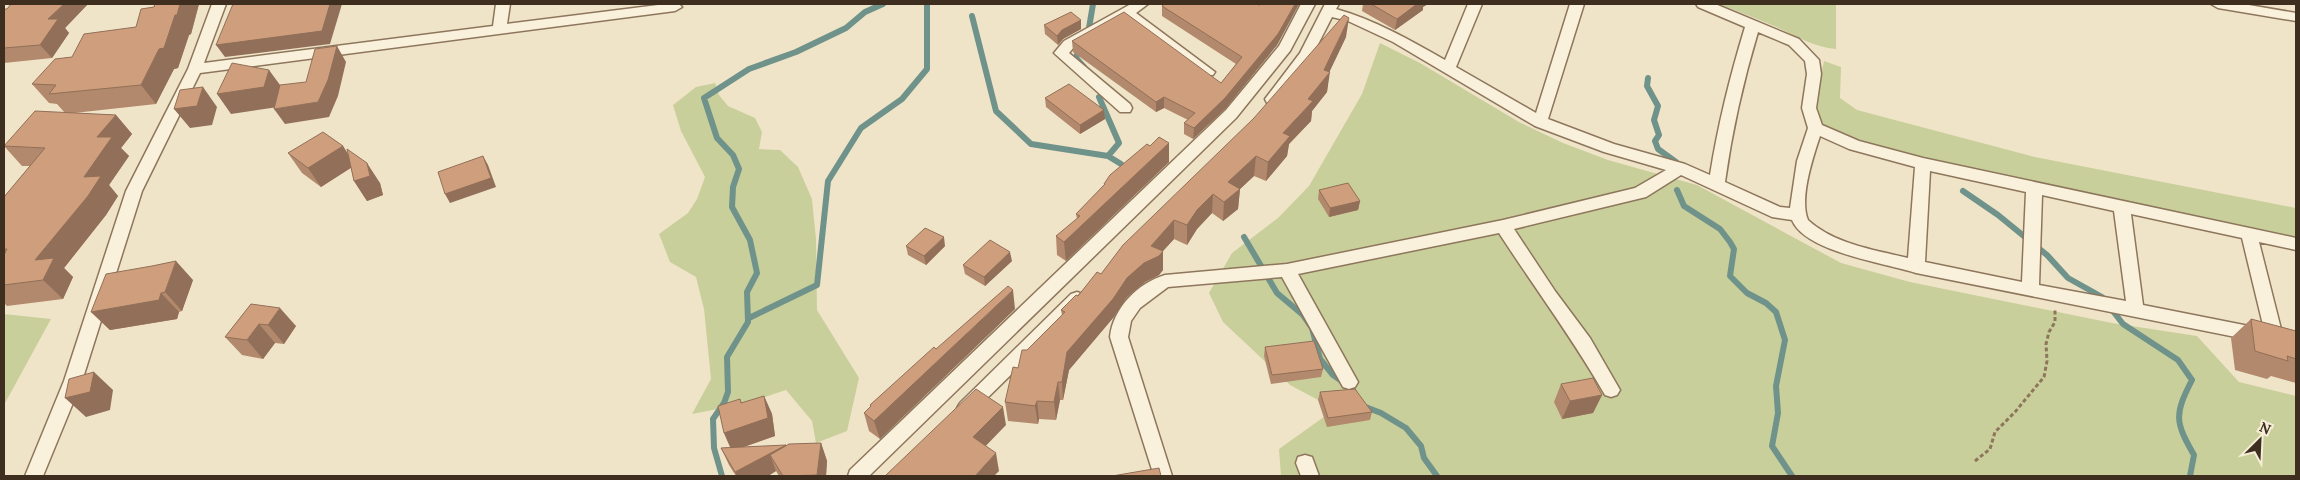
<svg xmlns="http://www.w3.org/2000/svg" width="2300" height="480" font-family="Lora,serif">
  <rect width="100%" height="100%" fill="#f0e4c8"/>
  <!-- green -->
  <path fill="#c9cf9b" d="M1719 4H1836V49C1812 47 1795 35 1774 26 1756 18 1737 11 1719 4Z
    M1380 43 1420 63 1519 122 1563 143 1608 160 1697 185 1841 263 1910 282 2112 323 2197 336 2239 382 2296 396V476H1281L1279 449 1335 409 1290 385 1223 322 1209 293 1232 253 1278 218 1309 186 1362 94Z
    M1824 61 1841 67 1840 98 1857 110 2035 157 2296 208V239C2173 214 2048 191 1927 160 1890 150 1843 144 1815 117L1814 105Z
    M715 83 719 95 728 106 755 118 762 132 759 149 780 150 798 167 812 199 816 239 817 310 859 378 847 431 816 443 812 421 786 390 744 404 692 414 711 379 704 309 696 277 670 262 659 234 688 213 697 199 705 177 681 131 673 105 696 87Z
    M4 314 51 319 4 405Z"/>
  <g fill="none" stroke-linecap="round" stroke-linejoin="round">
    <!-- stream -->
    <path stroke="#6f938a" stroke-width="6" d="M972 16 996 111 1031 144 1108 156
      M1089 28 1093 4
      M1079 48 1076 58 1084 67
      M1648 78 1647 86 1658 106 1654 120 1659 135 1655 141 1658 149 1676 162
      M1099 97 1119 143 1108 156 1121 164
      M1677 190 1684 206 1720 229 1730 242 1734 249 1730 276 1747 293 1766 303 1776 312 1785 340 1776 386 1778 413 1772 446 1792 476
      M1963 191 1998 215 2047 255 2068 278 2102 297 2123 324 2178 360 2192 380C2174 415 2175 422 2194 455L2190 476
      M1244 237 1277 293 1303 315 1312 328 1320 359 1333 375 1352 388 1356 396
      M749 318 817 285 828 181 861 128 902 99 927 69V4
      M1363 406 1381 413 1406 428 1421 446 1424 458 1437 476
      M722 476 714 448 713 419 724 403 728 392 727 357 748 322 747 292 757 273 750 240 732 207 733 187 739 169 733 155 717 138 704 98 749 69 796 52 846 28 865 12 883 4"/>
    <!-- street casing -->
    <g stroke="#8d765c" stroke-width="3">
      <path id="street" d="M212 4H226L204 63 493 26 496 4H510L507 24 666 4H679L682 7 675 11 200 73 142 191 82 381 43 476H25L64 381 126 191 188 69Z
        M1131 4H1148L1136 13 1215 72 1213 75H1203L1126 18 1074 47 1069 53 1130 104 1132 108 1130 112H1120L1054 53 1064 41Z
        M1301 4H1315L1290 51 1236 118 869 476H848L850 470 1226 110 1279 46Z
        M1325 4H1339L1336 9C1375 20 1410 40 1445 60L1468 4H1482L1456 67 1536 113 1570 4H1584L1548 119 1614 144 1685 164 1710 175C1718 125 1730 76 1745 27L1698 7 1696 4H1715L1799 39 1819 60 1821 74 1816 108 1822 125 1859 141 1923 158 2296 238V250L2259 242 2282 333 2296 335V349L1916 273C1885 263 1805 252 1792 220L1772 217 1681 175 1646 197 1514 229 1555 291 1590 338 1620 390 1617 395 1611 397 1605 395C1573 339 1534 287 1499 233L1298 274 1358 382 1355 387 1349 389 1343 387 1282 277 1168 287 1140 308 1131 321 1128 337 1172 476H1154L1110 337C1113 308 1138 283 1165 275L1287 264 1503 220 1635 188 1666 170 1604 152 1535 126 1393 42 1348 21 1332 17 1311 58 1277 103H1267L1265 99 1300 53ZM1758 32 1789 45 1805 61 1807 74 1802 108 1808 128 1797 161 1790 208 1780 207 1725 182C1732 131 1743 82 1758 32ZM1820 136 1849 149 1915 167 1908 258C1875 250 1834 244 1808 220 1799 199 1813 157 1820 136ZM1930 171 2026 192 2022 282 1925 262ZM2042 195 2114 211 2126 301 2039 285ZM2131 214 2242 238 2264 329 2143 305Z
        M2211 4H2243L2296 13V21L2218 8Z
        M1077 292 1083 294 1085 299 1083 304 972 413 966 416 960 413 957 408 960 403 1071 294Z
        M1305 455 1312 457 1319 476H1301L1296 463 1298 457Z"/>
    </g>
    <!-- path -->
    <path stroke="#8d765c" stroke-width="3" stroke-dasharray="4 2.5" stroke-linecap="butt" d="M1975 461 1990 449 1995 432 2015 412 2044 377 2047 361 2046 344 2049 332 2055 322V310"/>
    <!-- street -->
    <use href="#street" fill="#faf1dc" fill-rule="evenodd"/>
  </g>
  <!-- wall -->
  <path fill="#b2896c" d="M11 4H88L65 28 69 33 52 58 4 63V9H7Z
    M155 4H199L191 34 189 35 178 68 174 69 156 104 74 113 116 115 132 134 121 148 129 156 109 185 118 196 106 215 64 268 73 277 63 299 7 306 4 303V197L30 166H22L4 146 65 113 57 104 49 103 32 84 72 57 136 27 154 7Z
    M1259 4H1299L1277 45 1225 109 1193 139 1184 134V123L1188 120 1164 108 1156 112 1073 52 1072 41 1221 83 1236 64 1162 16V6L1259 5 1260 4Z
    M1363 4H1428L1423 7V10L1395 30 1362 11Z
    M1081 20V29L1063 39 1058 45 1045 34 1044 25Z
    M1346 37 1329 72 1327 92 1312 111 1311 121 1289 144 1287 156 1266 181 1254 176 1240 189 1238 209 1223 221 1212 213 1197 229 1187 245 1174 239 1163 251V270L1159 275 1145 282 1127 297 1113 318 1069 370 1063 400H1060L1056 420 1039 419 1038 424 1008 421 1005 402 1018 368 1027 350 1062 315 1061 310 1101 274Z
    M1045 98 1104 110 1105 119 1080 134 1046 107Z
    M1169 143V162L1066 261 1057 255 1056 236 1077 219 1076 214 1104 186V184L1150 146Z
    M343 146 348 155 380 183 383 195 367 201 354 181 351 168 321 187 302 173 288 153Z
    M1319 190 1360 201 1358 210 1329 217 1318 199Z
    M906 246H945L926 265 908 255Z
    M1012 261 985 286 965 274 963 265Z
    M193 280 182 311 179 312 177 319 110 330 91 312Z
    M251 304 296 326 284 344 275 343 263 359 242 355 225 337Z
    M1015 309 880 439 869 431 864 413 870 407V405L936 349Z
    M2251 319 2296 331V383L2271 376 2267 379 2235 370 2231 338Z
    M1265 347 1323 369 1321 377 1271 384 1264 356Z
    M1561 384 1602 395 1593 413 1562 419 1554 402Z
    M1320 392 1372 412 1370 420 1327 427 1318 400Z
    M764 396 772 414 775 436 744 447 787 446 821 443 827 461 826 476H779L776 471 768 476H736L729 465 721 448 730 447 724 433 740 399 742 403Z"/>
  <!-- shaded-wall -->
  <path fill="#916f58" d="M64 4H88L65 28 69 33 52 58 40 45 48 19Z
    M180 4H199L191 34 189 35 178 68 174 69 156 104 141 85 159 49Z
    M330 4H342L330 44 225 57 216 45Z
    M1295 4H1299L1277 45 1225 109 1193 139 1194 128Z
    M1417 4H1428L1423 7V10L1395 30 1397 19Z
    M1349 18 1346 37 1328 75 1330 72 1327 92 1312 111 1311 121 1289 144 1287 156 1266 181 1268 162 1283 133 1324 70Z
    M1081 20V29L1063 39 1058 45 1057 36 1062 30Z
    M337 46 346 62 338 96 329 117 285 124 274 109 318 102Z
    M269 70 283 89 278 107 231 114 217 94Z
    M203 87 217 107 212 125 190 128 174 109Z
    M1164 97V108L1156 112V102Z
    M1104 110 1105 119 1080 134V125Z
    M116 115 132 134 121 148 129 156 109 185 118 196 106 215 64 268 73 277 63 299 43 280 35 260 84 177 97 137Z
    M1169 143V162L1066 261 1064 242Z
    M343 146 355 165 321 187 308 168Z
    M483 156 488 165 496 187 450 203 445 194Z
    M1256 156 1254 176 1239 190 1240 189 1238 209 1223 221 1224 202 1228 182Z
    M367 163 380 183 383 195 367 201 354 181Z
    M1213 194 1212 213 1197 229 1187 245V225L1197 210Z
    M1360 201 1358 210 1329 217 1330 208Z
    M1174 220V239L1163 251V270L1159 275 1145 282 1127 297 1113 318 1069 370 1063 400 1062 382 1067 352 1127 278 1151 246Z
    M944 237 945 246 926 265 924 256Z
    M1010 252 1012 261 985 286 984 277Z
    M176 261 193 280 182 311 165 292Z
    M1013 290 1015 309 880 439 874 421Z
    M161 293 179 312 177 319 110 330 91 312Z
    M280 308 296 326 284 344 268 325Z
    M259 324 275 343 263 359 247 340Z
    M94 372 113 390 110 410 86 417 65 398Z
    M1058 382 1060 400 1056 420 1054 402Z
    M1602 395 1593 413 1562 419 1570 401Z
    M764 396 772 414 775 436 732 451 724 433Z
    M1037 401 1039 419 1038 424 1035 406Z
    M1003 407 1006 425 977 455 973 437Z
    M821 443 827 461 826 476H818L817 475Z
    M786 445 793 462 770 455 776 471 768 476H737L735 472Z
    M996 453 999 471 994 476H975Z"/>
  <!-- building -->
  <path fill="#cf9f7d" stroke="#916f58" d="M11 4H64L48 19H58L40 45 4 48V9H7Z
    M155 4H180L177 15H175L164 48 159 49 141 85 49 94 56 85 32 84 55 59 72 57 84 34 136 27 141 9 154 7Z
    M233 4H330L322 31 216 45Z
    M1165 4H1256L1259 5 1261 4H1295L1278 34 1225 98 1194 128 1184 123 1195 113 1164 97 1156 102 1072 41 1124 12 1221 83 1242 57 1162 6Z
    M1371 4H1417L1397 19Z
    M1071 12 1081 20 1062 30 1057 36 1044 25Z
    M1344 15 1349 18 1324 70 1330 72 1308 99 1313 101 1283 133 1290 136 1268 162 1256 156 1228 182 1240 189 1224 202 1213 194 1197 210 1187 225 1174 220 1151 246 1163 251 1159 256 1144 263 1127 278 1113 299 1067 352 1062 382H1058L1054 402 1037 401 1035 406 1005 402 1013 367 1018 368 1022 350H1027L1065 312 1061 310 1076 295 1078 296 1097 272 1101 274 1123 245 1254 118Z
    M337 46 328 80 318 102 274 109 280 85 306 82 315 49Z
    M232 63 269 70 264 87 217 94Z
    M1069 84 1104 110 1080 125 1045 98Z
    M203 87 197 106 174 109 180 90Z
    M35 111 116 115 97 137H112L84 177 101 176 88 196 35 260 54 258 43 280 4 285V255L7 249H4V197L45 148 4 146Z
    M323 132 343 146 308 168 288 153Z
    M1159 137 1169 143 1064 242 1056 236 1080 216 1076 214 1105 184H1104L1110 175 1147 144 1150 146Z
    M347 149 367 163 370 176 354 181Z
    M483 156 491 178 445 194 438 172Z
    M1348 183 1360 201 1330 208 1319 190Z
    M925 228 944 237 924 256 906 246Z
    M990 240 1010 252 984 277 963 265Z
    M176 261 165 292 161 293 159 300 91 312 106 274 152 266Z
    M1008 286 1013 290 874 421 864 413 871 406 870 405 934 347 936 349Z
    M251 304 280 308 268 325 259 324 247 340 225 337Z
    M2251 319 2296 331V359L2287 356 2288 361 2255 351Z
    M1314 341 1323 369 1272 375 1265 347Z
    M94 372 90 392 65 398 69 379Z
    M1593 378 1602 395 1570 401 1561 384Z
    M976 389 1003 407 973 437 996 453 975 476H885Z
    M1355 389 1372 412 1328 418 1320 392Z
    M764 396 768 418 724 433 718 406 740 399 741 403Z
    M821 443 817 475 783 476 770 455 789 444Z
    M786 445 735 472 721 448Z
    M1159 468 1161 476H1112Z"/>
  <!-- border -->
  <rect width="2300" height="480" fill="none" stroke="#3d2e20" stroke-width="10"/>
  <!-- north arrow -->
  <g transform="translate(2260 440) rotate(24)" stroke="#f7eed8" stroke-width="4" paint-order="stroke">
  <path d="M0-4L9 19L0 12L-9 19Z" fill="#3d2e20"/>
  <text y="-8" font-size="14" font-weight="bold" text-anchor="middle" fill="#3d2e20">N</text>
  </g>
</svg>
